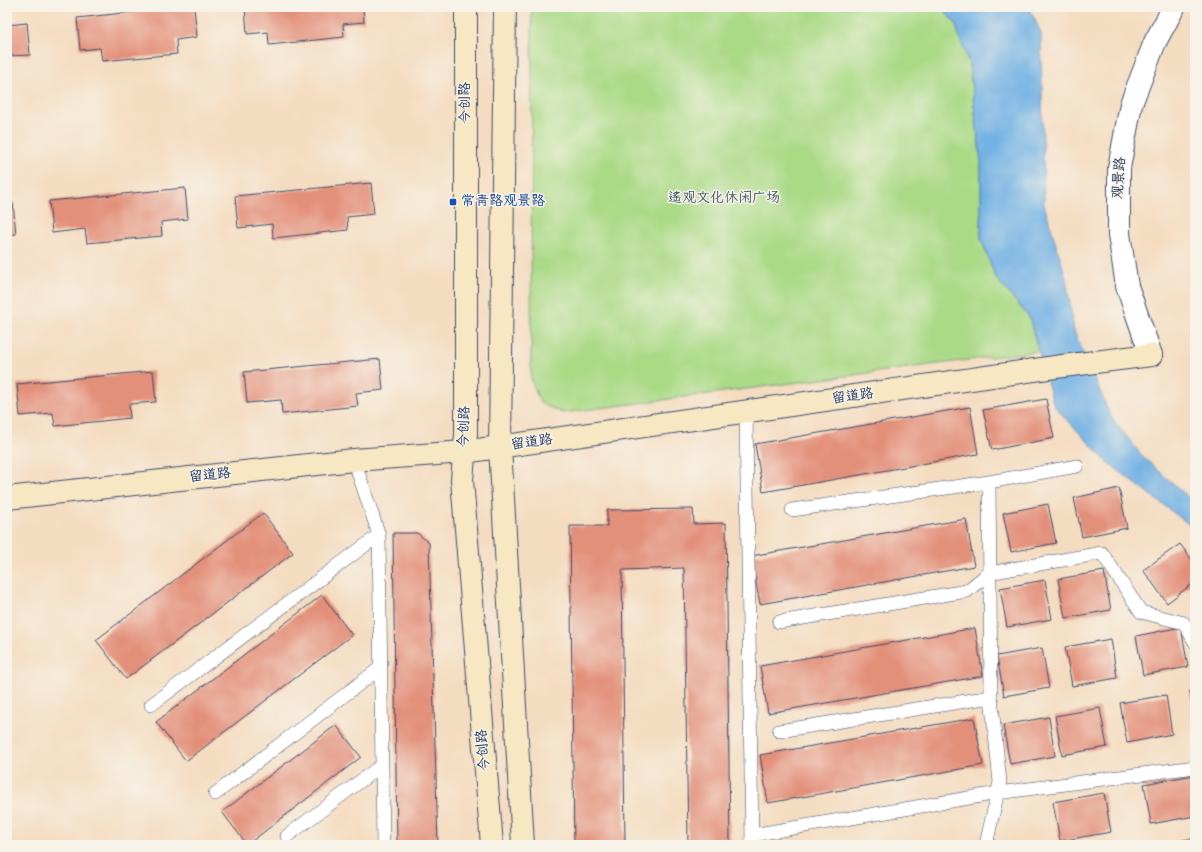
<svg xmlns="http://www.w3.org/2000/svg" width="1202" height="852" font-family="Dekko,'LXGW WenKai TC',sans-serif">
  <rect width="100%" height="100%" fill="#f7f3e8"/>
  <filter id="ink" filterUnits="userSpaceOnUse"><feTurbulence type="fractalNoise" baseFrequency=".025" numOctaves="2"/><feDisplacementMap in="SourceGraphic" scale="8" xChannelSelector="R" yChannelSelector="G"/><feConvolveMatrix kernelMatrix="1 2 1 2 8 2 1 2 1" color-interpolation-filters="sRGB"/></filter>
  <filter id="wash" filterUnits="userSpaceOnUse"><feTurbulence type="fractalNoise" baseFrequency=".012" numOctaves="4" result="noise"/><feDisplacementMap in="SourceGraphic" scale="16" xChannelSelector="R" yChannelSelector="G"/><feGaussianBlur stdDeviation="0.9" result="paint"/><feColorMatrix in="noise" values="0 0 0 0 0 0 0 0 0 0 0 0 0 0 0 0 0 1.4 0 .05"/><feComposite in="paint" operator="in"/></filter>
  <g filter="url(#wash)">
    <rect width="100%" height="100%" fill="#f4dcc0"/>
    <!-- green -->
    <path fill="#abda87" stroke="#638472" d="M532 7H941L955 23 969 64 981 162V239L996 278 1029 317 1038 351 562 413 540 403 531 379Z"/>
    <!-- water -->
    <path fill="#71b1e4" stroke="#4670a1" d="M941 7H1029L1041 33 1044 204 1066 278 1074 331 1111 417 1143 457 1195 503V529L1107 462 1054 406 1029 317 996 278 981 239V162L969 64 955 23Z"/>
    <g id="blocks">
      <!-- building -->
      <path fill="#e3907a" d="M180 7H194L197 37 176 40 177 54 102 61 100 48 80 50 77 18Z
        M245 7H363L364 22 343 24 344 37 269 45 268 32 247 34Z
        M27 23 30 55 9 56 10 71H7V25Z
        M371 183 374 214 347 217 348 230 273 238 272 224 238 228 235 196Z
        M185 188 188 219 161 222 162 236 87 243 85 229 52 233 49 201Z
        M7 203H13L16 234 7 235Z
        M380 359 383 390 356 393 358 406 282 414 281 400 247 403 244 372Z
        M153 371 156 402 129 404 130 418 55 426 53 413 20 416 17 384Z
        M1046 399 1054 438 992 450 983 410Z
        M970 407 978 454 763 492 755 444Z
        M1119 488 1127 528 1082 537 1074 498Z
        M1048 504 1056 543 1011 552 1003 513Z
        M693 509 694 524 726 523 730 845H688L684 568 622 570 625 845H574L570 526H607V510Z
        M263 513 293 553 126 679 96 640Z
        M966 519 974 566 760 604 751 556Z
        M393 533H417L429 543 438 845H397Z
        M1180 544 1195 564V582L1167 603 1143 570Z
        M1104 571 1111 610 1065 618 1058 579Z
        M1045 580 1052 619 1007 627 1000 588Z
        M322 595 352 635 186 761 156 722Z
        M1181 627 1188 667 1143 675 1136 636Z
        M975 628 983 676 768 713 760 666Z
        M1111 639 1117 678 1072 686 1065 647Z
        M1042 648 1049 688 1004 696 997 656Z
        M1195 690V712H1194L1190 691Z
        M1166 695 1172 734 1127 743 1120 703Z
        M1100 708 1107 747 1062 755 1055 716Z
        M1049 717 1055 756 1010 764 1003 725Z
        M974 718 983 765 768 803 760 755Z
        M336 725 361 757 247 845 222 812Z
        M1194 775 1195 816 1151 824 1144 784Z
        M1104 793 1111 832 1060 841 1053 802Z
        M1195 838V845H1162V844Z"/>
    </g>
  </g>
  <g filter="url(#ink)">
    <use href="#blocks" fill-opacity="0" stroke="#3c496d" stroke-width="1"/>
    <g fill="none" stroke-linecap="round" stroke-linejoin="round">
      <!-- lane casing -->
      <g stroke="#3c496d" stroke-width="14">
        <path id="lane" d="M746 413 752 845
          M354 460 379 535 383 845
          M792 510 989 482 1077 466
          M779 622 967 591 989 573 1102 553 1141 612 1184 623 1195 642
          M151 705 379 535
          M779 731 991 697
          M215 794 380 668
          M752 835 998 793 1195 767
          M287 836 382 765
          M986 845 1000 782 991 697 989 482"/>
      </g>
      <!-- street casing -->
      <g stroke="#3c496d" stroke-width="24">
        <path id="street" d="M1151 355 1127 286 1119 234V168L1131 104 1155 42 1174 7"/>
      </g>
      <!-- secondary casing -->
      <g stroke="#3c496d" stroke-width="24">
        <path id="secondary" d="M466 7V434L462 480 492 845
          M505 7 500 447 523 845
          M7 498 354 460 464 452 1055 367 1151 355"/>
      </g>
      <!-- lane -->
      <use href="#lane" stroke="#fff" stroke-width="13"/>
      <!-- street -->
      <use href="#street" stroke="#fff" stroke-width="22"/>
      <!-- secondary -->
      <use href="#secondary" stroke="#f7e8c3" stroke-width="22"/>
    </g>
  </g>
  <!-- markers -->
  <rect fill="#1a4fb4" stroke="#f7f3e8" stroke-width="1.5" x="449" y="198" width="8" height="8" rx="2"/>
  <g text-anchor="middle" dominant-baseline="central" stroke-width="3" stroke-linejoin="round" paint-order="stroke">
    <!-- street labels -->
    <g font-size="14" fill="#1b2f5e" stroke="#f7f3e8">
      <text transform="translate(466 103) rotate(-90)">今创路</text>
      <text transform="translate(1120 178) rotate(-86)">观景路</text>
      <text transform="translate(853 397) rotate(-8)">留道路</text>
      <text transform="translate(465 427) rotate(-88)">今创路</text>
      <text transform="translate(532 443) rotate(-8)">留道路</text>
      <text transform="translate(210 476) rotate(-6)">留道路</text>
      <text transform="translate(484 750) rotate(-95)">今创路</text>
    </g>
    <!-- park labels -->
    <g font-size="14" fill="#3f5a68" stroke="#f7f3e8">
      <text x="724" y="199">遥观文化休闲广场</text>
    </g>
    <!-- transit labels -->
    <g font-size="14" fill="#164399" stroke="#f7f3e8" text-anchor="start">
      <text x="461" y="202">常青路观景路</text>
    </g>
  </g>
  <!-- margin -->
  <rect width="1202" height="852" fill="none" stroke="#f7f3e8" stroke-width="24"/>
</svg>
